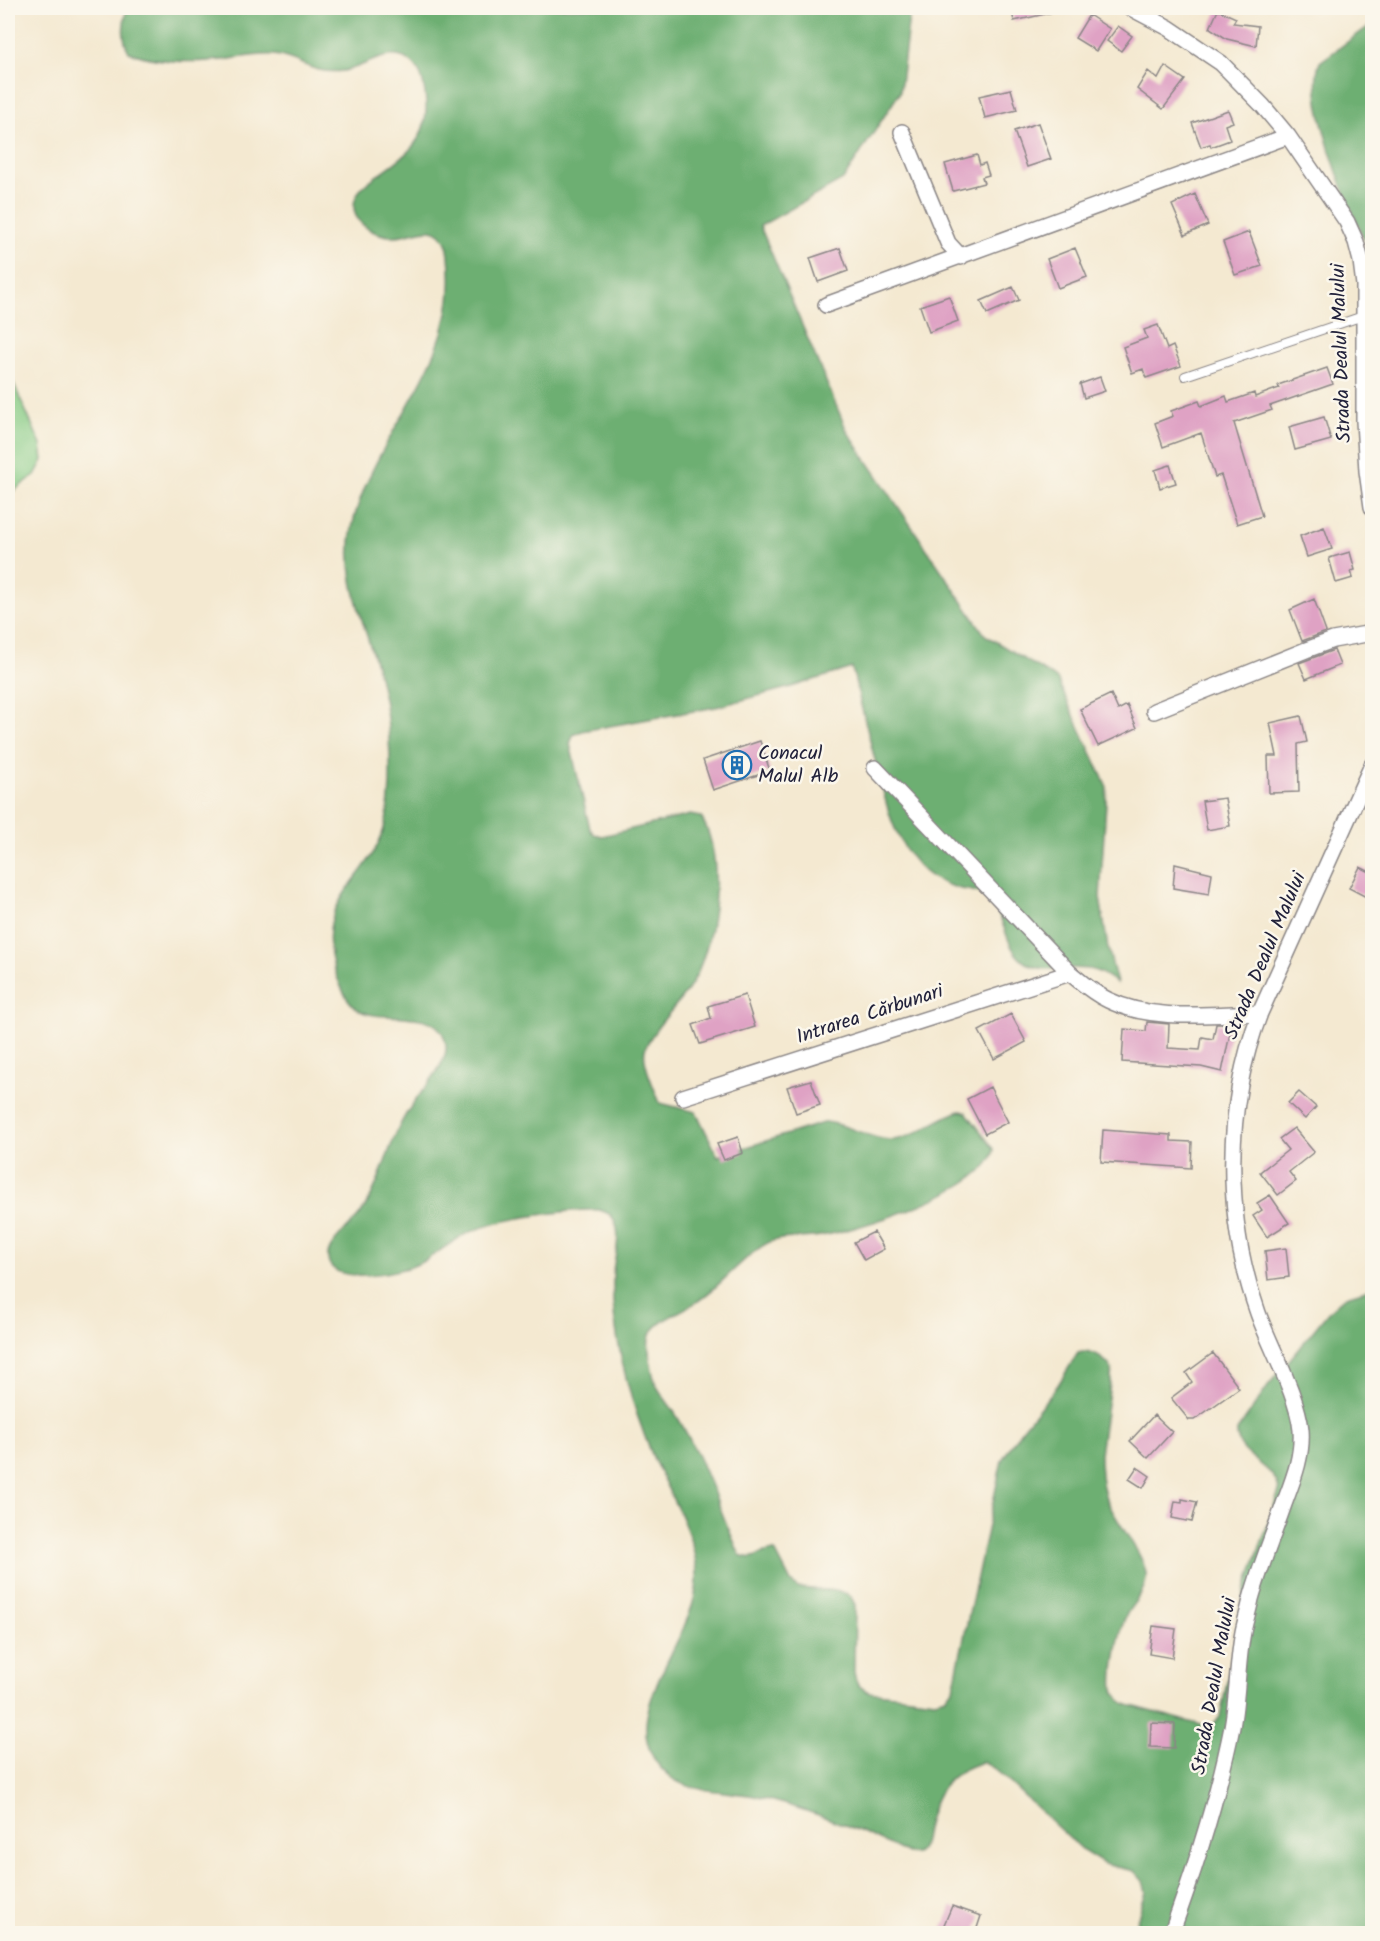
<svg xmlns="http://www.w3.org/2000/svg" width="1380" height="1941" font-family="Kalam,sans-serif">
  <rect width="100%" height="100%" fill="#fbf7ec"/>
  <filter id="ink" filterUnits="userSpaceOnUse"><feTurbulence type="fractalNoise" baseFrequency=".0167" numOctaves="2"/><feDisplacementMap in="SourceGraphic" scale="12" xChannelSelector="R" yChannelSelector="G"/><feConvolveMatrix kernelMatrix="1 2 1 2 8 2 1 2 1" color-interpolation-filters="sRGB"/></filter>
  <filter id="wash" filterUnits="userSpaceOnUse"><feTurbulence type="fractalNoise" baseFrequency=".008" numOctaves="4" result="noise"/><feDisplacementMap in="SourceGraphic" scale="24" xChannelSelector="R" yChannelSelector="G"/><feGaussianBlur stdDeviation="1.35" result="paint"/><feColorMatrix in="noise" values="0 0 0 0 0 0 0 0 0 0 0 0 0 0 0 0 0 1.4 0 .05"/><feComposite in="paint" operator="in"/></filter>
  <g filter="url(#wash)">
    <rect width="100%" height="100%" fill="#f4e9d1"/>
    <!-- green -->
    <path fill="#87cb85" stroke="#547660" stroke-width="1.5" d="M8 371 41 445 43 460 35 475 8 495Z"/>
    <!-- forest -->
    <path fill="#6daf72" stroke="#486856" stroke-width="1.5" d="M127 8H910L900 92 843 180 760 226 847 431 985 635 1057 679 1107 787 1100 897 1108 948 1117 983C1109 978 1102 972 1093 970 1071 964 1047 975 1026 963 1003 949 1007 915 987 898 979 890 968 891 957 888 947 885 933 879 925 872 915 863 906 851 900 839 890 821 885 799 880 779 870 742 861 705 852 668L791 687 716 707 582 731 573 735 570 744 590 829 594 834 602 836 690 815 701 817C727 859 715 950 688 990 677 1005 649 1034 645 1050 642 1063 655 1090 660 1103L696 1112 718 1156 826 1122C848 1124 869 1139 890 1140 912 1140 938 1118 960 1111L966 1112 994 1149C991 1189 856 1230 821 1236 805 1239 787 1236 772 1241 749 1250 721 1286 698 1301 686 1310 651 1322 649 1339 647 1347 652 1371 654 1379 657 1390 667 1401 673 1410 681 1422 687 1434 693 1446 711 1481 723 1519 740 1555 757 1563 760 1549 775 1551L791 1582 798 1588 839 1591 850 1595 855 1605 854 1672C856 1683 858 1687 869 1692L935 1700 945 1697 953 1689 1002 1460 1020 1432 1058 1385 1078 1353C1090 1349 1107 1359 1112 1370L1100 1454C1100 1468 1101 1482 1105 1495 1112 1519 1150 1559 1146 1580 1144 1593 1134 1602 1128 1612 1120 1625 1110 1678 1115 1693 1118 1699 1122 1702 1128 1705L1205 1726 1213 1724 1220 1717 1245 1591 1279 1491C1277 1464 1235 1458 1237 1431L1269 1385 1330 1310 1346 1296 1372 1288V1933H1133L1146 1892 1143 1881 1134 1871 1104 1864 1083 1851 995 1769 983 1762C945 1773 935 1793 926 1829 924 1839 924 1847 916 1854H908C860 1829 811 1810 758 1797 735 1791 692 1793 673 1779 601 1725 695 1644 697 1580 699 1540 668 1493 653 1457 633 1409 617 1354 613 1302 613 1297 613 1277 613 1272 614 1258 620 1243 617 1229 615 1218 611 1213 599 1210 596 1209 573 1211 570 1211 536 1215 502 1219 470 1232 452 1240 438 1254 420 1263 403 1272 332 1287 328 1259 325 1245 353 1225 361 1213 383 1181 388 1140 410 1108 420 1092 448 1064 446 1046 442 1003 383 1025 359 1010 346 1002 341 987 336 974 308 893 377 882 387 815 393 778 390 721 381 685 370 633 341 583 352 528 370 438 456 368 450 272 450 267 449 248 446 243 436 219 415 235 396 236 379 237 353 226 354 205 356 170 430 167 426 103 425 90 423 72 412 63 390 44 366 68 343 71 311 75 300 58 274 55 260 54 244 57 230 59 197 63 160 64 129 52 121 37 123 24 127 8Z
      M1372 24V255C1353 218 1303 100 1320 62Z"/>
    <g id="blocks">
      <!-- building -->
      <path fill="#dfa2c4" d="M1011 8H1050V13L1014 21Z
        M1218 10 1236 18 1233 23 1258 26 1256 46 1227 39 1210 28Z
        M1089 15 1110 29 1096 51 1075 38Z
        M1118 26 1132 36 1121 51 1107 41Z
        M1165 66 1185 80 1163 109 1137 89 1148 71 1158 79Z
        M1011 89 1017 110 985 118 979 96Z
        M1228 110 1233 122 1225 125 1230 140 1211 147 1210 144 1201 147 1192 123Z
        M1038 123 1051 159 1027 167 1014 131Z
        M977 155 980 165 985 163 989 175 982 177 984 183 953 191 945 164Z
        M1195 194 1208 225 1185 235 1172 205Z
        M1249 232 1262 266 1235 275 1223 242Z
        M840 248 848 271 818 282 810 258Z
        M1075 248 1087 277 1058 288 1047 259Z
        M1013 287 1019 300 987 314 981 301Z
        M949 296 958 321 929 332 920 306Z
        M1158 325 1167 349 1173 346 1181 366 1146 378 1143 369 1132 373 1123 347 1147 338 1144 330Z
        M1327 368 1333 384 1270 406 1272 410 1234 423 1262 516 1237 524 1221 475 1215 477 1201 433 1163 447 1155 423 1173 416 1171 411 1199 401 1201 406 1226 396 1228 402 1254 393 1255 397 1279 388 1278 385Z
        M1100 377 1105 391 1084 398 1080 384Z
        M1324 417 1331 440 1295 450 1289 427Z
        M1170 465 1176 483 1160 488 1155 470Z
        M1324 527 1332 549 1307 557 1300 536Z
        M1350 552 1355 570 1351 571 1353 578 1336 583 1329 558Z
        M1314 599 1326 632 1302 641 1290 610Z
        M1334 650 1340 665 1306 679 1299 663Z
        M1111 694 1118 710 1127 705 1137 728 1098 746 1080 709Z
        M1301 716 1307 742 1298 744 1299 792 1269 793 1268 756H1277L1270 723Z
        M760 741 770 771 713 790 703 760Z
        M1225 798 1230 826 1207 830 1202 801Z
        M1175 864 1212 873 1209 894 1173 888Z
        M1360 867 1372 873V900L1349 888Z
        M745 995 755 1027 700 1044 693 1025 711 1018 708 1006Z
        M1011 1014 1026 1042 994 1059 979 1031Z
        M1147 1022 1169 1024 1168 1048 1200 1050 1202 1037 1213 1039 1216 1024H1232L1222 1072 1201 1067 1122 1062 1124 1029 1146 1031Z
        M811 1080 820 1105 796 1113 787 1087Z
        M990 1087 1008 1122 985 1134 967 1099Z
        M1299 1092 1316 1107 1305 1119 1288 1103Z
        M1294 1128 1314 1152 1289 1172 1296 1181 1278 1195 1260 1172 1288 1150 1279 1139Z
        M1103 1130 1171 1135V1141L1192 1142 1191 1168 1101 1162Z
        M738 1137 743 1153 724 1160 717 1144Z
        M1270 1195 1289 1223 1267 1237 1253 1216 1262 1210 1257 1203Z
        M874 1232 884 1249 864 1260 854 1242Z
        M1286 1248 1289 1277 1268 1280 1265 1251Z
        M1213 1353 1239 1388 1194 1420H1189L1171 1398 1192 1382 1186 1373Z
        M1154 1415 1172 1432 1148 1458 1130 1441Z
        M1137 1467 1150 1476 1143 1488 1129 1479Z
        M1182 1499 1197 1502 1192 1522 1172 1518 1175 1501 1182 1502Z
        M1153 1626 1176 1629 1172 1658 1149 1654Z
        M1151 1723 1175 1724 1174 1748 1150 1747Z
        M952 1906 981 1916 975 1934H940Z"/>
    </g>
  </g>
  <g filter="url(#ink)">
    <use href="#blocks" fill-opacity="0" stroke="#8b8686" stroke-width="1.5"/>
    <g fill="none" stroke-linecap="round" stroke-linejoin="round">
      <!-- lane casing -->
      <g stroke="#8b8686" stroke-width="10">
        <path id="lane" d="M1185 376 1363 316"/>
      </g>
      <!-- street casing -->
      <g stroke="#8b8686" stroke-width="18">
        <path id="street" d="M1131 8 1169 28 1221 63 1263 106 1288 136 1347 222 1356 242 1361 261 1364 285V421L1367 471 1372 507
          M902 132 948 243 961 257
          M826 305 1288 136
          M1154 711 1306 650 1333 640 1372 633
          M875 768 1070 973C1082 983 1093 993 1108 1000 1153 1022 1211 1014 1260 1013
          M683 1097 1070 973
          M1171 1934C1196 1866 1218 1797 1232 1727 1238 1695 1237 1663 1243 1632 1245 1621 1249 1610 1251 1599 1260 1567 1273 1536 1284 1504 1293 1480 1303 1456 1301 1430 1298 1396 1270 1347 1258 1313 1224 1218 1224 1107 1260 1013L1372 765"/>
      </g>
      <!-- lane -->
      <use href="#lane" stroke="#fff" stroke-width="8"/>
      <!-- street -->
      <use href="#street" stroke="#fff" stroke-width="15"/>
    </g>
  </g>
  <!-- icons -->
  <defs>
    <g id="building-ring" transform="scale(1.5)"><circle r="9.5" fill="#fbf7ec" stroke="#1f6fb2" stroke-width="1.5"/><path d="M-4-6H4V6H1V3H-1V6H-4ZM-2.5-4.3h1.7v1.8h-1.7ZM.8-4.3h1.7v1.8H.8ZM-2.5-1h1.7V.8h-1.7ZM.8-1h1.7V.8H.8Z" fill="#1f6fb2"/></g>
  </defs>
  <g fill-rule="evenodd">
    <use href="#building-ring" x="737" y="765"/>
  </g>
  <g text-anchor="middle" dominant-baseline="central" stroke-width="5" stroke-linejoin="round" paint-order="stroke">
    <!-- street labels -->
    <g font-size="20" fill="#22223b" stroke="#fbf7ec">
      <text transform="translate(1342 353) rotate(-92)">Strada Dealul Malului</text>
      <text transform="translate(1266 956) rotate(-67)">Strada Dealul Malului</text>
      <text transform="translate(870 1015) rotate(-18)">Intrarea Cărbunari</text>
      <text transform="translate(1215 1686) rotate(-80)">Strada Dealul Malului</text>
    </g>
    <!-- poi labels -->
    <g font-size="20" fill="#22223b" stroke="#fbf7ec" text-anchor="start">
      <text x="758" y="754">Conacul<tspan x="758" dy="23">Malul Alb</tspan></text>
    </g>
  </g>
  <!-- margin -->
  <rect width="1380" height="1941" fill="none" stroke="#fbf7ec" stroke-width="30"/>
</svg>
